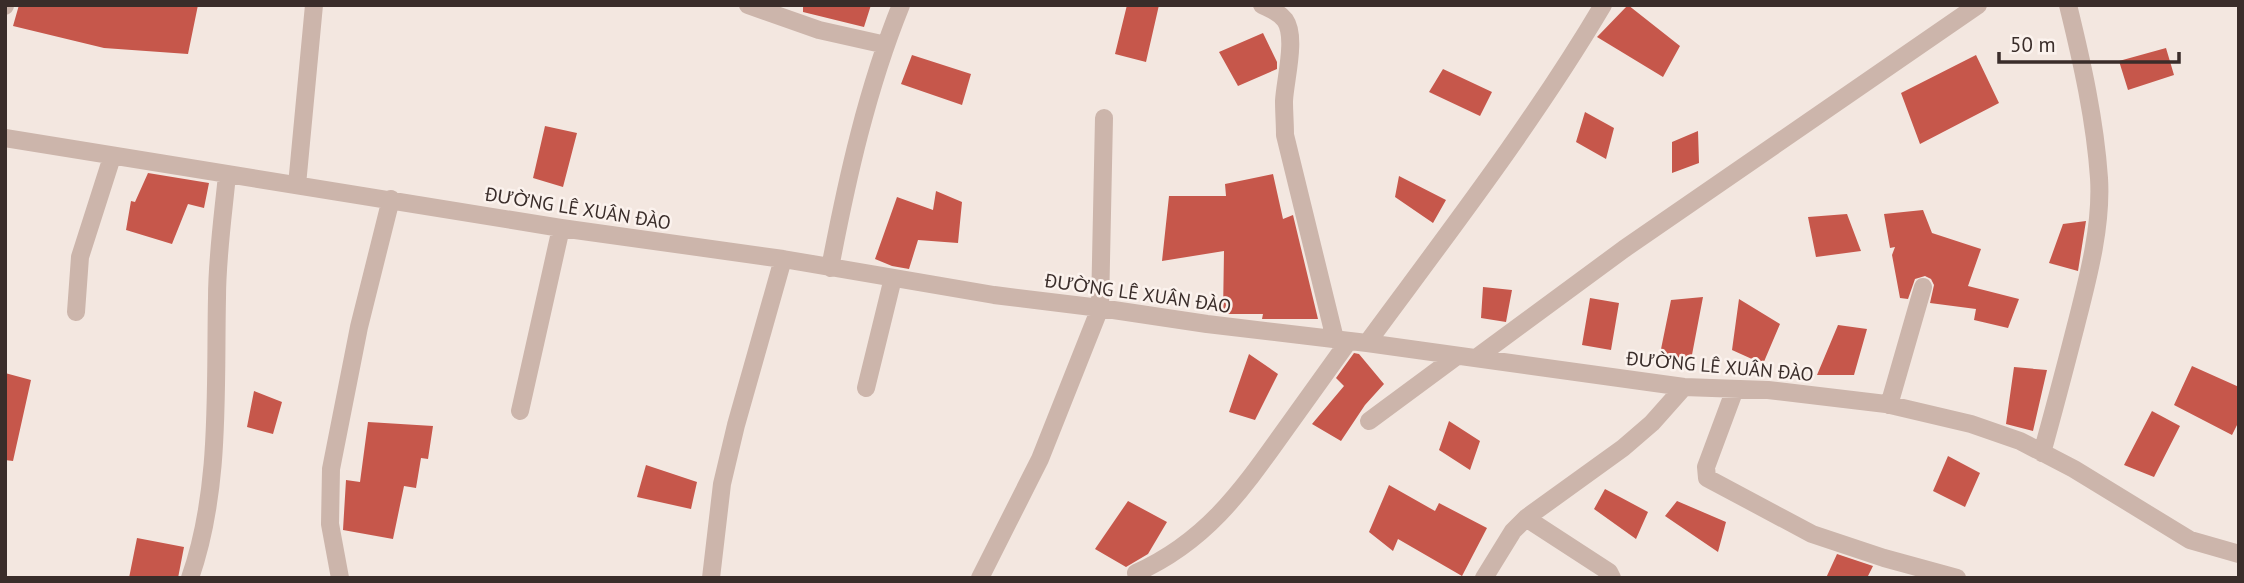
<svg xmlns="http://www.w3.org/2000/svg" width="2244" height="583" font-family="'PT Sans',sans-serif">
  <rect width="100%" height="100%" fill="#f3e7e0"/>
  <!-- building -->
  <path fill="#c6574b" d="M19 5H198L188 54 104 48 13 26Z
    M803 5H871L864 27 803 12Z
    M1127 5H1159L1146 62 1115 54Z
    M1628 5 1680 46 1663 77 1597 37Z
    M1263 33 1277 62V69L1238 86 1219 52Z
    M2166 48 2174 75 2128 90 2119 61Z
    M912 55 971 74 962 105 901 84Z
    M1976 55 1999 103 1920 144 1901 93Z
    M1443 69 1492 92 1480 116 1429 92Z
    M1585 112 1614 128 1606 159 1576 142Z
    M545 126 577 133 563 187 533 178Z
    M1698 131 1699 163 1672 173V142Z
    M148 173 209 183 204 208 188 204 172 244 126 230 131 201 135 202Z
    M1273 174 1283 219 1293 215 1318 319H1262L1263 314H1223L1224 251 1162 261 1169 196H1226L1225 184Z
    M1399 176 1446 200 1433 223 1395 197Z
    M936 191 962 202 958 243 918 240 909 269 892 266 875 259 897 197 933 210Z
    M1923 210 1932 233 1981 249 1968 286 2019 299 2008 328 1974 320 1976 309 1930 303 1934 285 1931 279 1925 276 1915 279 1908 299 1900 298 1892 255 1895 247 1890 248 1884 214Z
    M1847 214 1861 251 1816 257 1808 217Z
    M2086 221 2078 271 2049 263 2063 224Z
    M1483 287 1512 290 1506 322 1481 318Z
    M1703 297 1691 360 1660 354 1671 300Z
    M1590 298 1619 303 1611 350 1582 345Z
    M1739 299 1780 324 1763 364 1732 350Z
    M1838 325 1867 329 1854 375H1817Z
    M1354 353 1359 354 1384 384 1365 405 1341 441 1312 424 1344 386 1336 378Z
    M1249 354 1278 374 1255 420 1229 412Z
    M2192 366 2239 387V421L2232 435 2174 405Z
    M2014 367 2047 370 2033 431 2006 424Z
    M5 373 31 380 13 461 5 460Z
    M254 391 282 402 273 434 247 427Z
    M2152 411 2180 426 2154 477 2124 465Z
    M1449 421 1480 441 1470 470 1439 450Z
    M368 422 433 426 428 459 421 458 416 488 404 486 393 539 343 530 346 480 360 482Z
    M1948 456 1980 473 1965 507 1933 491Z
    M646 465 697 482 691 509 637 497Z
    M1389 485 1435 511 1439 503 1487 528 1462 576 1398 539 1393 551 1369 532Z
    M1605 489 1648 512 1636 539 1594 509Z
    M1128 501 1167 522 1148 554 1126 567 1095 549Z
    M1677 501 1726 522 1718 552 1665 516Z
    M137 538 184 547 178 578H129Z
    M1837 554 1873 566 1867 578H1826Z"/>
  <g fill="none" stroke-linecap="round" stroke-linejoin="round">
    <!-- street -->
    <path stroke="#ccb5ab" stroke-width="18" d="M748 5 819 30 886 45
      M1262 5C1270 9 1279 12 1285 20 1297 37 1285 80 1284 101 1284 112 1285 124 1285 135L1335 339
      M5 6V5
      M5 138 561 228 783 259 994 295 1100 308 1207 324 1367 343 1684 387 1768 390 1886 404 1971 424 2020 441 2074 469 2190 540 2239 554
      M297 185 314 5
      M830 268C847 179 867 89 901 5
      M76 312 80 257 112 157
      M1367 343C1448 233 1533 123 1603 5
      M1476 358 1624 249 1978 5
      M866 388 893 278
      M1735 389 1706 467 1707 478 1812 534 1884 558 1957 578
      M1889 405 1923 287
      M520 411 561 228
      M1369 421 1457 356
      M2042 453C2054 410 2065 368 2076 325 2088 278 2102 226 2099 178 2095 120 2082 62 2068 5
      M1526 518 1609 572 1612 578
      M1136 573C1205 542 1240 493 1282 434 1304 403 1326 373 1348 342
      M190 578C221 490 215 390 217 298 217 257 223 216 227 175
      M340 578 330 524 331 469 359 327 391 199
      M711 578 722 484 736 425 783 259
      M980 578 1040 459 1100 308 1104 118
      M1484 578 1513 531 1526 518 1623 448 1652 423 1684 387"/>
  </g>
  <g text-anchor="middle" dominant-baseline="central" stroke-width="5" stroke-linejoin="round" paint-order="stroke">
    <!-- street labels -->
    <g font-size="19" fill="#3a2d2a" stroke="#fbf2ed">
      <text transform="translate(578 208) rotate(9)">ĐƯỜNG LÊ XUÂN ĐÀO</text>
      <text transform="translate(1138 293) rotate(8)">ĐƯỜNG LÊ XUÂN ĐÀO</text>
      <text transform="translate(1720 366) rotate(5)">ĐƯỜNG LÊ XUÂN ĐÀO</text>
    </g>
  </g>
  <!-- border -->
  <rect width="2244" height="583" fill="none" stroke="#3a2d2a" stroke-width="14"/>
  <!-- scale -->
  <path d="M1999 52v10h180v-10" fill="none" stroke="#3a2d2a" stroke-width="3.5"/>
  <text x="2010" y="52" font-size="21" fill="#3a2d2a" stroke="#fbf2ed" stroke-width="5" paint-order="stroke">50 m</text>
</svg>
